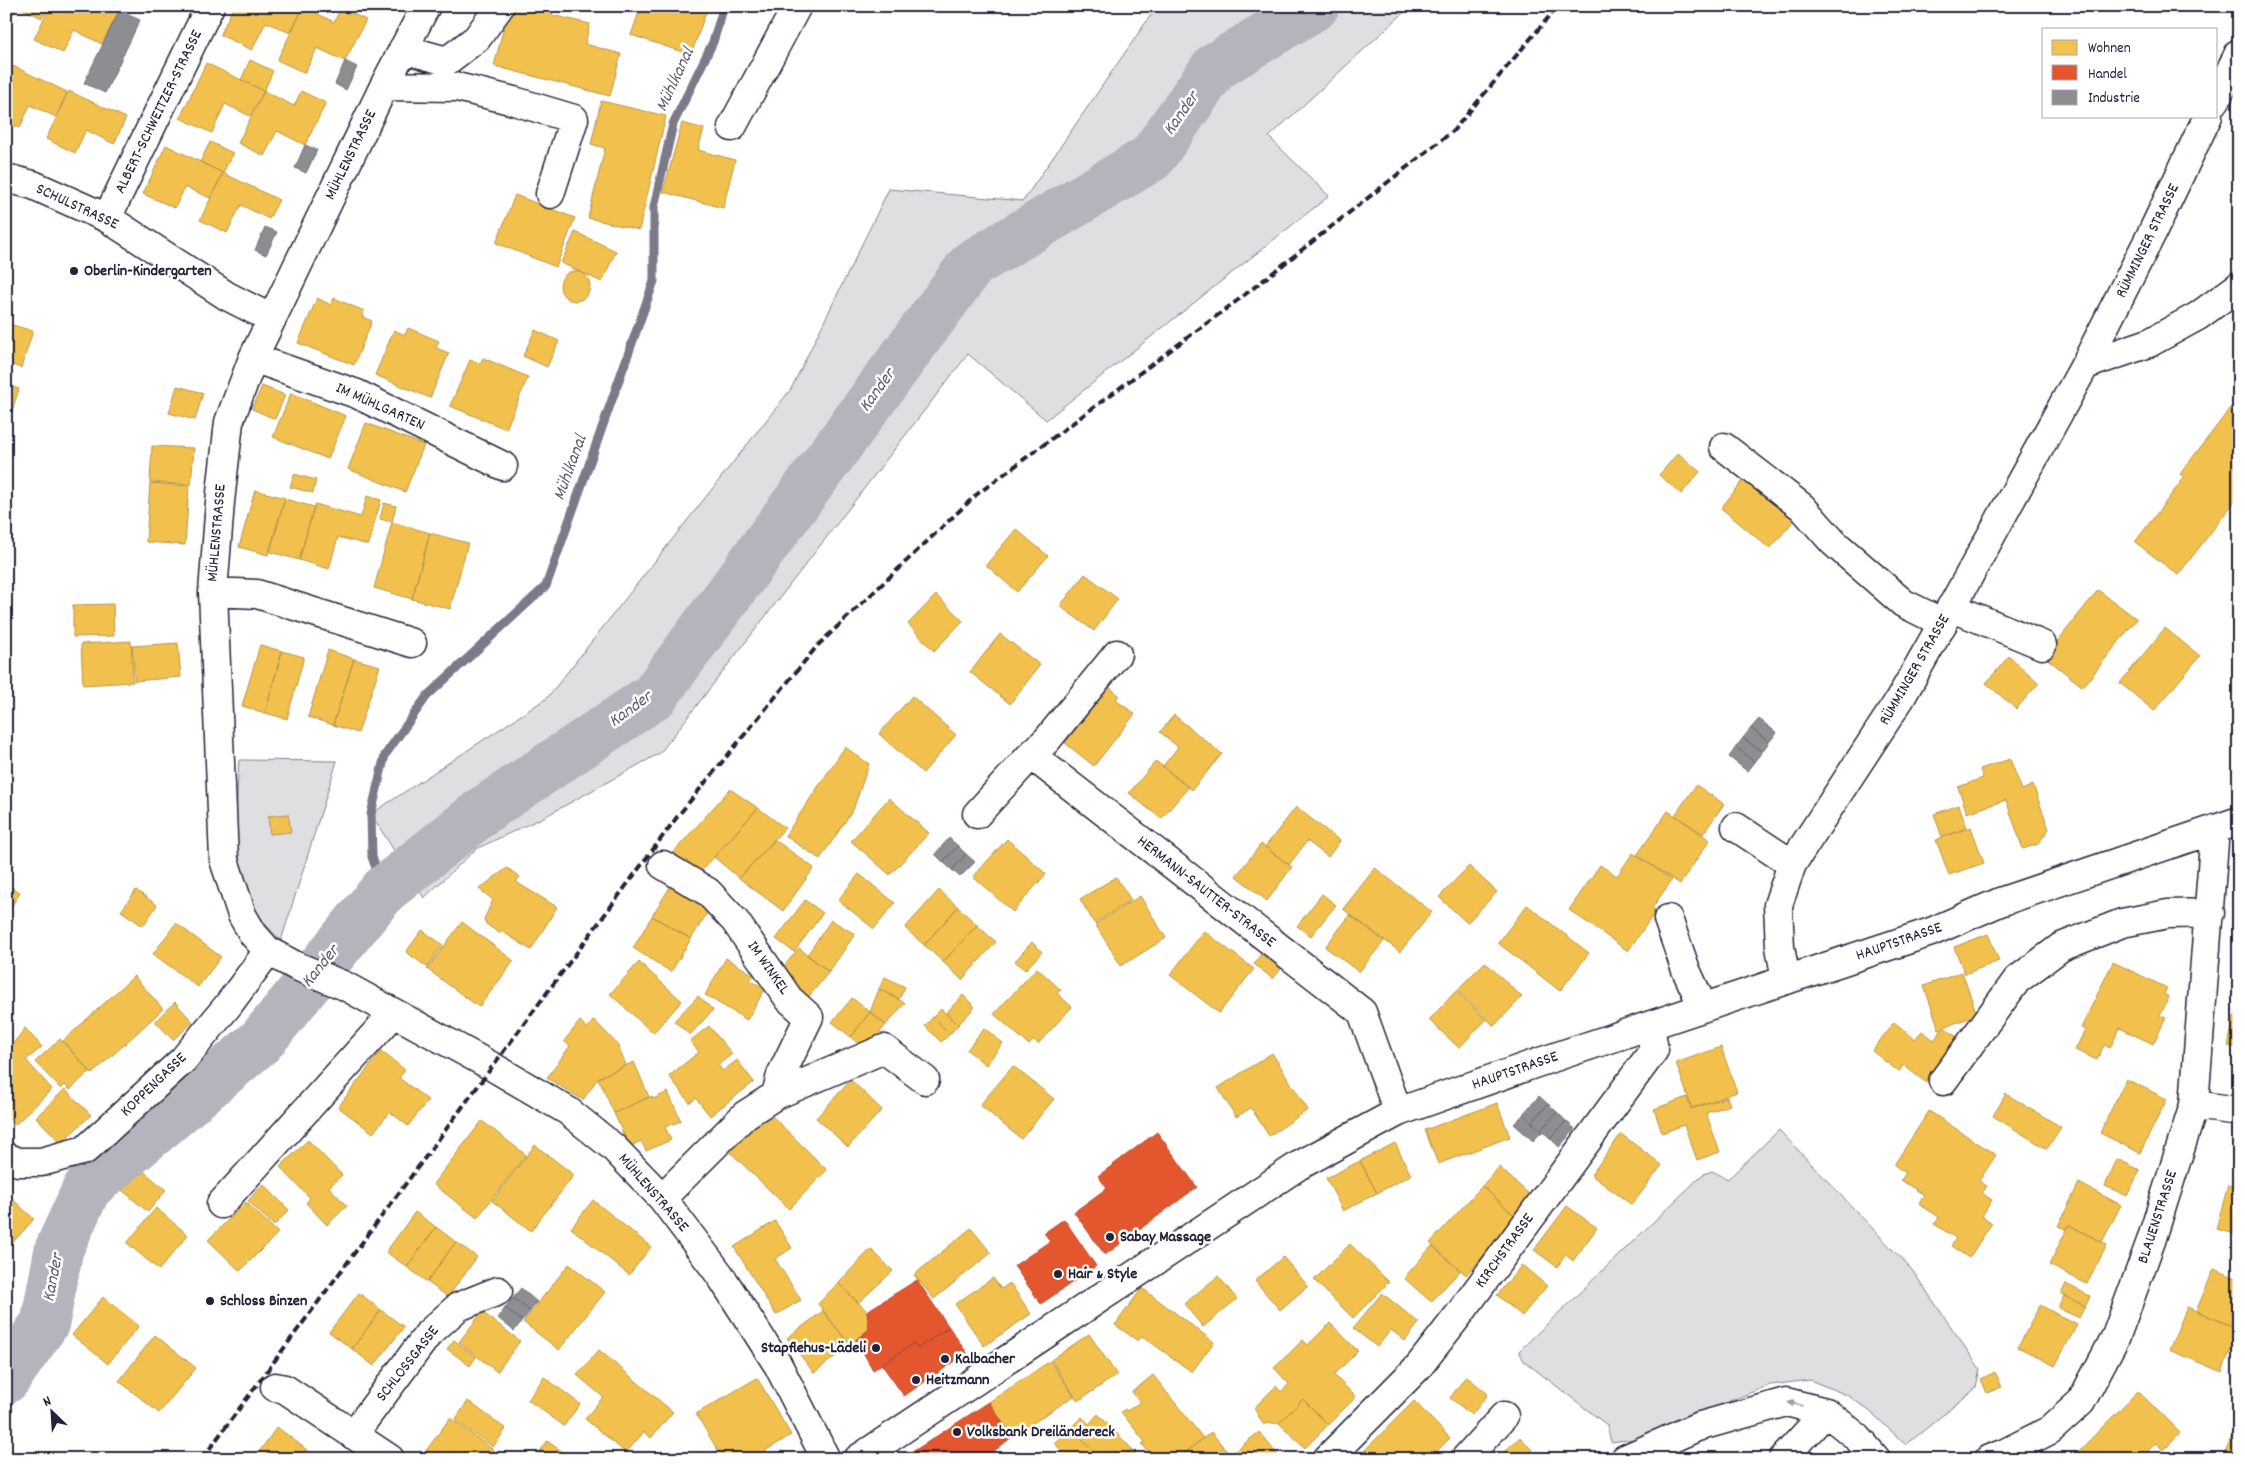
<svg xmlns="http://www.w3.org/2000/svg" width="2245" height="1465" font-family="Dekko,sans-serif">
  <rect width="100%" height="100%" fill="#fff"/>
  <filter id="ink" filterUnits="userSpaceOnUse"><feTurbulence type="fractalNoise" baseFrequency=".02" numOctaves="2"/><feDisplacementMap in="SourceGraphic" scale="10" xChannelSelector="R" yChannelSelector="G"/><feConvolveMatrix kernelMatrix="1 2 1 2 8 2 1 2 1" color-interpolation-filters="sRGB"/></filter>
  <g filter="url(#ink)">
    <!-- green -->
    <path fill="#dfdfe2" stroke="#80808e" d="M1157 6H1411L1269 137 1329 196 1046 420 968 354 660 753 546 816 476 849 424 898 371 814 547 698 791 389 889 189 1023 201Z
      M239 760 337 761 281 941C275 934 268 928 263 921 230 875 236 813 239 760Z
      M1779 1130 1912 1270 1980 1369 1976 1388 1906 1445 1872 1413 1849 1396 1810 1380 1770 1385 1635 1439 1611 1442 1607 1425 1524 1361 1519 1351 1702 1175 1712 1171 1728 1179Z"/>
    <!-- homes -->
    <path fill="#f2c14e" stroke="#b49148" d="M6 6H17L7 27 6 26Z
      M17 6H48L42 18Z
      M50 6H88L91 8 92 6H110L119 11 102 44 74 30 63 53 34 39Z
      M234 6H301L304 7 290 33 266 22 252 50 220 35Z
      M509 6H554L552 15 590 24 585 44 621 54 610 96 494 66Z
      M641 6H699L707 9 691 55 631 35Z
      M304 7 334 22 341 8 366 20 345 61 317 48 305 73 277 60Z
      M250 60 273 71 264 91 241 80Z
      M206 63 264 91 250 116 225 104 212 133 180 118Z
      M13 66 67 92 56 117 30 105 20 128 6 122V80Z
      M69 91 126 118 114 144 86 130 75 153 46 139Z
      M264 91 294 106 301 91 326 103 305 145 277 131 264 156 238 143Z
      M601 101 666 116 639 230 588 218 605 148 591 144Z
      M682 123 704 129 698 150 735 160 723 208 663 192Z
      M210 142 233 153 223 173 200 162Z
      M166 145 223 173 210 198 185 187 175 208 143 194Z
      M223 173 279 200 269 219 241 205 227 233 200 220Z
      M515 195 575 218 556 267 496 243Z
      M575 232 616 251 602 282 561 263Z
      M560 286a15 15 0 1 1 30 0a15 15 0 1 1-30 0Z
      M317 298 331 305 334 298 364 311 362 317 372 321 354 365 298 343Z
      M6 323 33 331 21 368 6 363Z
      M408 328 439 341 436 348 449 353 430 398 375 375 394 330 405 335Z
      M535 330 559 341 547 367 523 356Z
      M483 358 528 377 506 429 450 406 470 360 480 364Z
      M6 385 19 389 6 429Z
      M177 386 203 393 195 420 169 413Z
      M262 386 285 395 275 419 252 409Z
      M291 393 346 416 328 459 273 437Z
      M2232 406 2239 412V496L2178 575 2135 542 2184 478 2180 474Z
      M366 423 424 445 405 492 348 469Z
      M152 446 194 448 191 485 150 482Z
      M1678 453 1700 472 1681 494 1659 475Z
      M1751 471 1801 512 1770 549 1721 508Z
      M294 474 316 480 313 493 290 487Z
      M150 483 189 486 185 545 146 542Z
      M255 490 285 498 268 555 239 547Z
      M367 496 381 500 368 545 338 537 329 569 299 560 315 504 361 517Z
      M285 499 314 507 299 560 270 552Z
      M384 503 396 506 392 522 380 519Z
      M392 522 430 533 412 599 374 588Z
      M1016 529 1048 556 1017 592 986 565Z
      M430 533 468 543 450 609 412 599Z
      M1085 574 1118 599 1094 631 1060 606Z
      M2098 590 2137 619 2083 687 2045 657Z
      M936 595 963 621 934 651 908 624Z
      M113 604 114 636 73 637V605Z
      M2165 628 2200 656 2154 711 2120 683Z
      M1000 634 1040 665 1010 704 970 672Z
      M131 641 133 682 83 685 81 644Z
      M178 643 181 677 135 681 132 646Z
      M260 645 282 651 265 713 242 706Z
      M328 650 354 659 333 725 308 717Z
      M282 651 304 657 287 719 265 713Z
      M2009 656 2039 683 2016 709 1986 683Z
      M354 659 380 666 358 733 333 725Z
      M1109 687 1119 695 1116 700 1135 714 1094 766 1065 743Z
      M912 696 956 735 923 773 879 734Z
      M1174 715 1222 754 1192 790 1163 766 1178 747 1160 732Z
      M845 747 869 764 853 810 820 859 785 836Z
      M2010 759 2022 790 2033 785 2049 829 2038 844 2023 849 2006 800 1967 813 1958 787 1983 778 1980 769Z
      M1156 761 1188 788 1161 819 1129 793Z
      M1696 785 1724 804 1703 834 1675 815Z
      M730 789 758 808 698 875 672 854Z
      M889 798 929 833 890 875 851 841Z
      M1959 805 1967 828 1942 837 1934 814Z
      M1296 807 1340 841 1328 857 1307 841 1289 865 1265 847Z
      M758 808 785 828 739 878 714 857Z
      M1668 811 1710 840 1680 884 1637 855Z
      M288 814 291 832 270 834 268 816Z
      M1971 827 1984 863 1949 875 1936 840Z
      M1007 839 1046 874 1013 912 973 877Z
      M775 840 814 868 783 911 739 878Z
      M1261 844 1292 867 1267 901 1236 876Z
      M1633 853 1672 880 1652 908 1656 911 1628 951 1569 910 1600 865 1617 876Z
      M1469 866 1497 892 1467 923 1439 897Z
      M507 868 520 877 516 882 557 907 531 950 503 932 499 933 486 924 484 919 493 900 479 889Z
      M1375 868 1432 912 1400 952 1343 909Z
      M859 874 895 903 874 929 838 900Z
      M1116 877 1131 900 1094 923 1080 899Z
      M672 884 711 907 691 939 652 916Z
      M6 885 20 892 6 916Z
      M136 890 157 905 143 926 121 911Z
      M939 890 958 907 924 945 905 928Z
      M1322 894 1336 905 1311 936 1297 926Z
      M1140 896 1166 938 1121 966 1095 924Z
      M805 900 823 913 794 952 776 939Z
      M1527 905 1589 953 1560 991 1498 943Z
      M958 907 977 925 943 962 924 945Z
      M1350 915 1384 941 1359 972 1325 947Z
      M652 916 691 939 671 972 633 948Z
      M831 920 855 934 829 972 807 955Z
      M462 922 514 961 479 1007 427 969Z
      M176 923 221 957 198 987 153 954Z
      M977 925 996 942 962 980 943 962Z
      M422 930 443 945 427 967 406 952Z
      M1204 931 1254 969 1219 1013 1170 975Z
      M1988 934 1999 961 1965 974 1954 947Z
      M1032 942 1042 952 1025 970 1015 961Z
      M799 948 829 972 806 1000 776 976Z
      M1261 954 1281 969 1273 979 1254 964Z
      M726 958 754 975 750 980 765 989 747 1020 705 995Z
      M639 962 682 1001 653 1033 610 994Z
      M1485 962 1522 997 1494 1026 1457 990Z
      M2113 962 2167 988 2164 994 2169 997 2160 1016 2166 1018 2153 1044 2120 1028 2110 1048 2104 1045 2097 1060 2075 1050 2085 1030 2081 1028Z
      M1037 968 1061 990 1057 993 1072 1007 1038 1044 1034 1040 1029 1045 994 1014Z
      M1962 972 1977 1015 1939 1029 1924 986Z
      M134 976 163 1009 92 1074 63 1041Z
      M885 977 905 987 899 999 879 989Z
      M879 989 905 1003 886 1025 870 1012Z
      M1456 991 1486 1020 1459 1048 1429 1020Z
      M963 995 975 1007 958 1025 946 1013Z
      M698 996 713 1010 690 1035 674 1021Z
      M852 998 870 1012 851 1037 832 1022Z
      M175 1002 193 1022 173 1040 155 1021Z
      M941 1009 958 1025 950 1034 933 1017Z
      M870 1012 886 1025 866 1049 851 1037Z
      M2234 1016 2239 1017V1048L2228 1046Z
      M933 1017 950 1034 941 1042 925 1026Z
      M594 1020 617 1044 626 1065 598 1078 583 1100 547 1078 570 1046 564 1041 580 1021 587 1028Z
      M1894 1022 1915 1039 1922 1031 1934 1040 1944 1027 1962 1041 1928 1084 1903 1065 1899 1072 1872 1051Z
      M709 1026 732 1054 718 1065 723 1071 737 1060 754 1082 710 1116 696 1098 690 1103 669 1076 699 1052 690 1041Z
      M25 1028 42 1047 26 1060 52 1089 15 1125 6 1116V1053Z
      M984 1028 1003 1043 986 1065 967 1050Z
      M60 1039 90 1071 70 1090 65 1085 61 1089 35 1062Z
      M1721 1047 1737 1092 1692 1108 1676 1063Z
      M381 1051 405 1070 399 1078 428 1100 408 1126 390 1112 373 1133 338 1107Z
      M1272 1053 1308 1110 1269 1136 1251 1108 1236 1117 1218 1088Z
      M634 1062 649 1097 614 1113 598 1078Z
      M1013 1066 1054 1099 1021 1139 980 1105Z
      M2126 1079 2167 1099 2140 1153 2100 1133Z
      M851 1080 882 1110 848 1147 816 1118Z
      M65 1089 91 1115 61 1143 36 1117Z
      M668 1092 681 1121 665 1127 671 1140 646 1151 641 1141 629 1147 614 1113 652 1096 653 1099Z
      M2006 1094 2061 1127 2047 1149 1993 1116Z
      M1687 1097 1691 1109 1727 1097 1730 1105 1706 1113 1720 1152 1697 1160 1684 1125 1662 1133 1654 1109Z
      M1497 1103 1510 1137 1438 1164 1425 1130Z
      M766 1110 827 1170 789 1209 727 1149Z
      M1929 1111 1996 1155 1979 1181 1987 1186 1982 1193 1992 1200 1982 1216 1992 1223 1969 1258 1951 1246 1956 1238 1934 1224 1939 1217 1919 1204 1924 1195 1901 1180 1906 1173 1894 1165Z
      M482 1121 526 1155 477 1218 433 1184Z
      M1621 1134 1662 1165 1632 1205 1591 1175Z
      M308 1140 342 1175 329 1187 347 1206 327 1225 306 1203 310 1198 280 1167Z
      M1395 1143 1411 1175 1377 1193 1360 1161Z
      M535 1145 574 1175 531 1231 492 1201Z
      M2117 1159 2140 1170 2127 1196 2105 1186Z
      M1360 1161 1377 1193 1343 1211 1326 1178Z
      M1499 1167 1531 1196 1514 1215 1482 1186Z
      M143 1171 166 1190 148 1212 122 1190Z
      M2079 1183 2121 1205 2102 1242 2069 1225 2066 1229 2058 1226Z
      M263 1184 289 1210 274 1226 248 1201Z
      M2228 1185 2239 1188V1235L2216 1229Z
      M1482 1186 1514 1215 1508 1229 1466 1275 1430 1243Z
      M6 1193 34 1219 6 1250Z
      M593 1200 651 1247 629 1275 571 1228Z
      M246 1202 278 1233 240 1271 208 1240Z
      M1567 1206 1597 1228 1573 1261 1566 1255 1557 1267 1534 1250Z
      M156 1208 188 1235 159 1270 127 1243Z
      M415 1212 436 1227 407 1267 386 1252Z
      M775 1221 792 1248 775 1259 801 1300 776 1315 734 1247Z
      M2069 1225 2107 1245 2087 1284 2049 1265Z
      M436 1227 456 1242 427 1282 407 1267Z
      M971 1228 991 1253 934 1299 914 1275Z
      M456 1242 477 1257 448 1297 427 1282Z
      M1350 1244 1389 1282 1353 1318 1314 1280Z
      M1432 1246 1460 1271 1431 1302 1404 1278Z
      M871 1249 893 1271 858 1303 838 1283Z
      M1283 1257 1308 1286 1280 1310 1255 1281Z
      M569 1264 605 1292 559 1350 523 1322Z
      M1522 1265 1547 1286 1522 1316 1497 1295Z
      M2214 1269 2239 1279V1329L2196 1311Z
      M1218 1276 1237 1299 1203 1327 1184 1304Z
      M993 1278 1001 1289 1010 1283 1031 1314 984 1346 955 1304Z
      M838 1283 867 1311 869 1329 850 1345 818 1304Z
      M2066 1284 2090 1296 2085 1306 2061 1294Z
      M1142 1288 1214 1342 1192 1372 1142 1336 1138 1341 1115 1325Z
      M359 1293 381 1310 352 1349 329 1332Z
      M1382 1293 1419 1323 1405 1341 1391 1330 1377 1347 1353 1328Z
      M2064 1296 2085 1306 2079 1318 2058 1308Z
      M103 1297 139 1326 108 1364 72 1335Z
      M2040 1305 2077 1325 2055 1366 2018 1347Z
      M2187 1307 2239 1329 2222 1372 2169 1350Z
      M381 1310 404 1327 374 1366 352 1349Z
      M823 1311 850 1345 814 1373 787 1338Z
      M482 1312 520 1341 497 1372 459 1342Z
      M1330 1323 1358 1351 1334 1375 1356 1397 1328 1425 1303 1399 1279 1423 1263 1424 1254 1408 1276 1386 1281 1392 1289 1384 1274 1368 1303 1340 1308 1345Z
      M1089 1334 1117 1375 1078 1401 1051 1360Z
      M155 1335 196 1368 159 1413 119 1381Z
      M454 1340 476 1357 470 1366 447 1349Z
      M599 1350 673 1412 651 1438 644 1432 626 1453 585 1419 603 1397 577 1375Z
      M1050 1361 1074 1396 1012 1437 989 1402Z
      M1995 1372 2002 1387 1987 1393 1981 1379Z
      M1153 1375 1203 1438 1178 1459H1154L1142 1444 1145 1442 1121 1412 1125 1409 1127 1411 1140 1402 1132 1392Z
      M1466 1376 1488 1394 1472 1415 1450 1398Z
      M544 1377 580 1404 564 1426 528 1400Z
      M757 1378 791 1435 752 1459H723L696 1414Z
      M2138 1391 2180 1433 2163 1450 2156 1443 2140 1459H2071Z
      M1303 1399 1328 1425 1305 1448 1279 1423Z
      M468 1401 506 1429 493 1447 455 1420Z
      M1414 1401 1450 1438 1429 1459H1356Z
      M1098 1414 1132 1449 1122 1459H1101L1070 1428 1082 1417 1089 1424Z
      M450 1418 495 1451 489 1459H420Z
      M2239 1420V1459H2235L2224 1454Z
      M277 1427 307 1450 300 1459H254Z
      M1070 1428 1101 1459H1056L1063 1452 1054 1443Z
      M1211 1432 1230 1455 1225 1459H1178Z
      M1259 1432 1281 1459H1225L1230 1455Z
      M1520 1437 1540 1459H1497Z
      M547 1441 573 1459H535Z
      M1132 1449 1137 1456 1136 1459H1122Z"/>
    <!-- shops -->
    <path fill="#e4572e" stroke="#aa4732" d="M1157 1132 1197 1187 1105 1255 1074 1212 1107 1188 1098 1176Z
      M1064 1219 1096 1266 1041 1304 1014 1266 1050 1241 1044 1233Z
      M917 1280 949 1327 918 1348 914 1343 873 1370 856 1340 869 1329 867 1311Z
      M949 1327 967 1353 904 1396 882 1365 914 1343 918 1348Z
      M989 1402 1012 1437 984 1459H921L917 1449Z
      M917 1449 921 1459H894Z"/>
    <!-- industry -->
    <path fill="#8d8d92" stroke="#6d6d78" d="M119 11 140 20 105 93 84 83Z
      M345 61 357 67 346 90 335 84Z
      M305 145 317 150 306 173 295 168Z
      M265 227 277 232 266 255 255 250Z
      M1759 719 1777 733 1769 742 1751 728Z
      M1751 728 1769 742 1762 752 1743 738Z
      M1743 738 1762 752 1754 762 1736 747Z
      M1736 747 1754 762 1747 771 1729 757Z
      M949 838 958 846 943 862 935 854Z
      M958 846 966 854 952 870 943 862Z
      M966 854 975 862 960 877 952 870Z
      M1539 1096 1548 1104 1532 1122 1523 1114Z
      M1548 1104 1557 1112 1541 1130 1532 1122Z
      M1557 1112 1566 1121 1550 1138 1541 1130Z
      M1523 1115 1542 1132 1533 1141 1514 1124Z
      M1566 1121 1575 1129 1559 1147 1550 1138Z
      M521 1288 537 1302 530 1311 513 1298Z
      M513 1298 530 1311 522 1321 505 1308Z
      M505 1308 522 1321 514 1331 498 1318Z"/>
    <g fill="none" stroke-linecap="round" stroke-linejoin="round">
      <!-- stream -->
      <path stroke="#7a7a88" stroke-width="9" d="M384 890 372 857 371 814 385 755 427 696 546 586 654 281V207L673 124 713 42 724 6"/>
      <!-- river -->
      <path stroke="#b4b4bc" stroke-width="49" d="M6 1379 45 1323 59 1249 87 1188 261 1041 384 890 484 810 654 696 972 264 1151 158 1215 67 1315 6"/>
      <!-- minor casing -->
      <g stroke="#22223b" stroke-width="31">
        <path id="minor" d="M426 6 384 86 253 358 229 422 220 502 213 592 224 860 242 915 253 934 268 951 296 966 345 986 493 1067 568 1111 613 1147 662 1198 720 1275 778 1365 826 1459
          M403 49 447 61 477 38 500 6
          M384 86 457 87 514 101 574 119 550 194
          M732 127 797 6
          M6 178 33 185 107 218 227 296 272 319
          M107 218 210 6
          M253 358 357 394 503 466
          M2085 365 2149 343 2198 316 2239 286
          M1724 447 1802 507 1833 542 1903 603 1943 623
          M213 592 257 594 412 643
          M1951 607 2042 645
          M1031 755 1047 740 1117 654
          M977 814 1031 755 1362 1012 1398 1112
          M1736 827 1792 864
          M663 865 708 892 735 921 789 999 809 1017 781 1075 776 1095
          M1668 919 1686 970 1703 1007
          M1786 980 1931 932 2000 902 2239 821
          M1943 1081 2017 980 2061 947 2122 923 2168 914 2210 913
          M2194 1105 2239 1111
          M6 1157 18 1162H41L85 1150 183 1060 229 1004 268 951
          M662 1198 745 1115 776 1095 884 1049 925 1080
          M221 1204 394 1013
          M275 1387 285 1389 390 1459
          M353 1435 429 1333 458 1307 498 1291
          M1327 1459 1419 1366 1461 1312 1654 1050 1650 1026
          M1465 1459 1504 1416
          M1625 1459 1697 1427 1786 1402 1826 1412 1857 1437 1876 1459
          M1783 1459 1826 1412
          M1989 1459 2005 1453 2050 1430 2081 1402 2116 1336 2151 1241 2194 1105 2215 829"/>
      </g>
      <!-- major casing -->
      <g stroke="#22223b" stroke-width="31">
        <path id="major" d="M2216 100 2239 53
          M858 1459 1298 1166 1398 1112 1534 1064 1786 980 1780 947 1778 905 1792 864 1900 699 1943 623 2085 365 2152 233 2208 116"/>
      </g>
      <!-- minor -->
      <use href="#minor" stroke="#fff" stroke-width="28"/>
      <!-- major -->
      <use href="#major" stroke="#fff" stroke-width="28"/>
      <!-- rail -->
      <path stroke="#22223b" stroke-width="4" stroke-dasharray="8 4" stroke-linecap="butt" d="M202 1459 677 817 818 645 976 495 1238 300 1453 131 1558 6"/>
    </g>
    <!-- one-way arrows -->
    <defs><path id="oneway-solid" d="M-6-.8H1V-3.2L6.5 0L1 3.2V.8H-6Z" transform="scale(1.25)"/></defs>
    <use fill="#9c9ca7" href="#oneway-solid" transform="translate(1795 1404) rotate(-167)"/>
  </g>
  <!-- markers -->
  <g fill="#22223b" stroke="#fff" stroke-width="2">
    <circle cx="74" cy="271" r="5"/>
    <circle cx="1110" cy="1237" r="5"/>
    <circle cx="1058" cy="1274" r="5"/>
    <circle cx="210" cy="1301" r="5"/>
    <circle cx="876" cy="1348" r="5"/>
    <circle cx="945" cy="1359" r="5"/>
    <circle cx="916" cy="1380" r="5"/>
    <circle cx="957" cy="1432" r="5"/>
  </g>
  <g text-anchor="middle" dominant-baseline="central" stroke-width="5" stroke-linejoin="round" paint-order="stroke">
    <!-- street labels -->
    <g font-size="16" fill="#22223b" stroke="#fff">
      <text transform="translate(159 112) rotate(-64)">ALBERT-SCHWEITZER-STRASSE</text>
      <text transform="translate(351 155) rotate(-64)">MÜHLENSTRASSE</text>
      <text transform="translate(77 207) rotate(25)">SCHULSTRASSE</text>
      <text transform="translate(2148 241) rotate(-64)">RÜMMINGER STRASSE</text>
      <text transform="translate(380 407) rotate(24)">IM MÜHLGARTEN</text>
      <text transform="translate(217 533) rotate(-85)">MÜHLENSTRASSE</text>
      <text transform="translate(1915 670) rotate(-60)">RÜMMINGER STRASSE</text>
      <text transform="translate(1206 892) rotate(38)">HERMANN-SAUTTER-STRASSE</text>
      <text transform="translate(1899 942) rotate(-19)">HAUPTSTRASSE</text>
      <text transform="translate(768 968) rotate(55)">IM WINKEL</text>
      <text transform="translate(1515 1071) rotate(-19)">HAUPTSTRASSE</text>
      <text transform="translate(154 1085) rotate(-44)">KOPPENGASSE</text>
      <text transform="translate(653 1193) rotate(49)">MÜHLENSTRASSE</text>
      <text transform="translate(2158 1217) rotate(-72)">BLAUENSTRASSE</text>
      <text transform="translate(1505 1251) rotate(-54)">KIRCHSTRASSE</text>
      <text transform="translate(408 1364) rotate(-52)">SCHLOSSGASSE</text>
    </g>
    <!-- poi labels -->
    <g font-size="16" font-weight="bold" fill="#22223b" stroke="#fff" text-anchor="start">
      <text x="84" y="271">Oberlin-Kindergarten</text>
      <text x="1120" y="1237">Sabay Massage</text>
      <text x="1068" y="1274">Hair &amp; Style</text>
      <text x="220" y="1301">Schloss Binzen</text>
      <text x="866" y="1348" text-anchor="end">Stapflehus-Lädeli</text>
      <text x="955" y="1359">Kalbacher</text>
      <text x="926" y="1380">Heitzmann</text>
      <text x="967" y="1432">Volksbank Dreiländereck</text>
    </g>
    <!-- water labels -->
    <g font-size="18" font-style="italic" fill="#5c5c6f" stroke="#fff">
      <text transform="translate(676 80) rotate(-65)">Mühlkanal</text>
      <text transform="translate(1182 114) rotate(-55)">Kander</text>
      <text transform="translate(878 391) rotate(-54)">Kander</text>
      <text transform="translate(571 468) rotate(-70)">Mühlkanal</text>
      <text transform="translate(631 710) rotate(-36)">Kander</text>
      <text transform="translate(321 967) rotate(-51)">Kander</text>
      <text transform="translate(54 1278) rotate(-79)">Kander</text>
    </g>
  </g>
  <!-- margin -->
  <rect width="2245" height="1465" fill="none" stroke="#fff" stroke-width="25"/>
  <rect x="12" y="12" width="2220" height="1440" fill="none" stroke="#22223b" stroke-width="2" filter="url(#ink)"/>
  <!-- legend -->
  <rect x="2042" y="28" width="175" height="90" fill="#ffffff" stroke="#a7a7b1"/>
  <rect x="2052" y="40" width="25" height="15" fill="#f2c14e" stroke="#a7a7b1"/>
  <text x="2088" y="52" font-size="15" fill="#22223b">Wohnen</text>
  <rect x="2052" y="65" width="25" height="15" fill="#e4572e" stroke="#a7a7b1"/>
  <text x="2088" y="78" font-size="15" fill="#22223b">Handel</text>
  <rect x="2052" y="90" width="25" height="15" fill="#8d8d92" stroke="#a7a7b1"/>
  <text x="2088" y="102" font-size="15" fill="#22223b">Industrie</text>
  <!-- north arrow -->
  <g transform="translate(52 1412) rotate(335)" stroke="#ffffff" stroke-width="4" paint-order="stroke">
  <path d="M0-4L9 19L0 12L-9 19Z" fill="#22223b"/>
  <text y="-8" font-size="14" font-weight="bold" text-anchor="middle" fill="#22223b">N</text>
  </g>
</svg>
